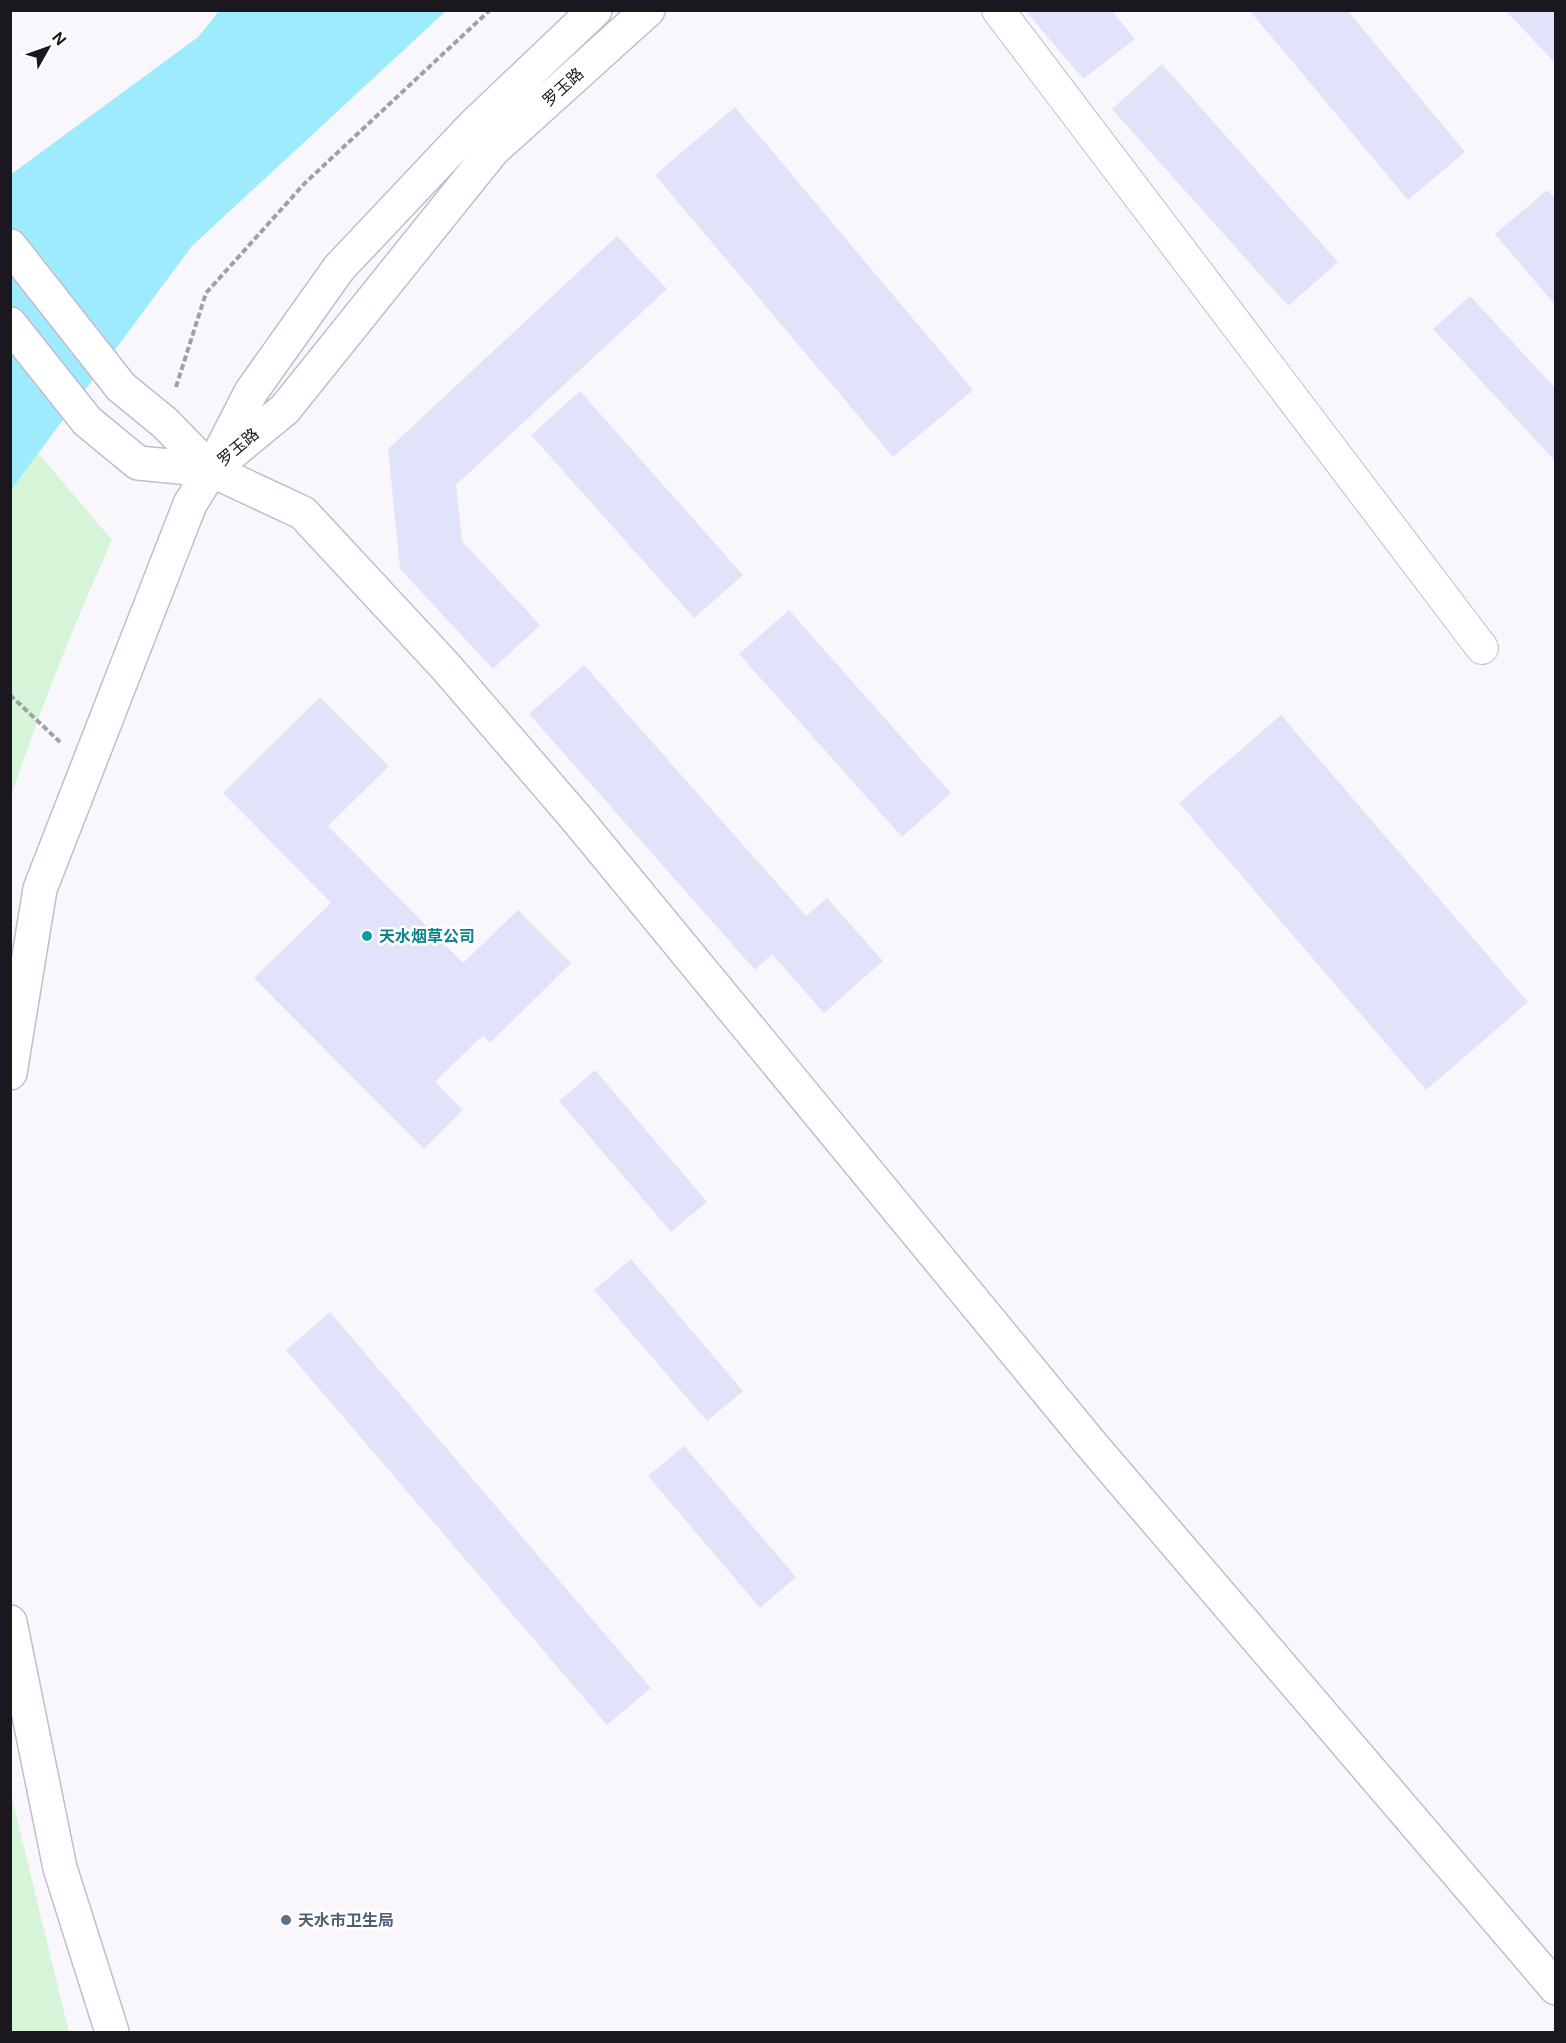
<svg xmlns="http://www.w3.org/2000/svg" width="1566" height="2043" font-family="'DM Sans','Noto Sans SC',sans-serif">
  <rect width="100%" height="100%" fill="#faf7fc"/>
  <!-- green -->
  <path fill="#d5f4d8" d="M38 453 112 540C74 624 40 709 11 797V490Z
    M10 1794H11L69 2032H11Z"/>
  <!-- water -->
  <path fill="#9eebfd" d="M219 11H446L192 246 11 490 10 175 198 37Z"/>
  <!-- building -->
  <path fill="#e0e3fa" d="M1025 10H1111L1135 39 1083 79Z
    M1249 10H1347L1465 152 1408 200Z
    M1505 10H1556V64Z
    M1162 64 1338 262 1288 306 1112 109Z
    M735 107 973 390 893 457 655 175Z
    M1547 190 1556 199V306L1495 234Z
    M617 236 667 289 456 485 462 541 540 625 493 669 400 569 388 449Z
    M1470 296 1556 389V462L1433 329Z
    M580 391 743 575 694 618 531 435Z
    M789 610 951 793 902 837 739 654Z
    M584 665 806 916 827 898 883 961 824 1013 772 954 755 970 529 714Z
    M320 697 389 766 328 826 463 963 518 910 571 963 490 1043 483 1035 435 1082 463 1110 424 1149 254 978 331 903 223 793Z
    M1281 715 1528 1002 1426 1090 1179 803Z
    M595 1070 707 1202 671 1232 559 1101Z
    M631 1259 743 1391 707 1421 594 1290Z
    M330 1312 651 1688 607 1725 286 1350Z
    M684 1446 796 1577 760 1608 648 1476Z"/>
  <g fill="none" stroke-linecap="round" stroke-linejoin="round">
    <!-- minor casing -->
    <g stroke="#c5bacf" stroke-width="34">
      <path id="minor" d="M998 10 1482 648"/>
    </g>
    <!-- tertiary casing -->
    <g stroke="#c5bacf" stroke-width="36">
      <path id="tertiary" d="M211 470 303 513 446 667 576 818 1091 1444 1556 1988"/>
    </g>
    <!-- secondary casing -->
    <g stroke="#c5bacf" stroke-width="36">
      <path id="secondary" d="M10 246 121 387 165 423 211 470
        M10 324 87 421 138 463 211 470
        M222 461 285 409 493 150 648 10
        M10 1073 40 889 190 504 211 470 251 392 339 268 472 127 595 10
        M10 1622 60 1868 112 2032"/>
    </g>
    <!-- path -->
    <path stroke="#a29fa5" stroke-width="4" stroke-dasharray="6 3" stroke-linecap="butt" d="M176 387 206 293 305 183 490 10
      M10 695 60 742"/>
    <!-- minor -->
    <use href="#minor" stroke="#fff" stroke-width="32"/>
    <!-- tertiary -->
    <use href="#tertiary" stroke="#fff" stroke-width="33"/>
    <!-- secondary -->
    <use href="#secondary" stroke="#fff" stroke-width="33"/>
  </g>
  <!-- markers -->
  <circle fill="#0f9aa8" stroke="#fff" stroke-width="2" cx="367" cy="936" r="6"/>
  <circle fill="#5c6f8a" stroke="#fff" stroke-width="2" cx="286" cy="1920" r="6"/>
  <g text-anchor="middle" dominant-baseline="central" stroke-width="5" stroke-linejoin="round" paint-order="stroke">
    <!-- street labels -->
    <g font-size="16" fill="#1b171e" stroke="#fff">
      <text transform="translate(563 87) rotate(-42)">罗玉路</text>
      <text transform="translate(238 447) rotate(-40)">罗玉路</text>
    </g>
    <!-- culture labels -->
    <g font-size="16" font-weight="bold" fill="#0d838f" stroke="#fff" text-anchor="start">
      <text x="379" y="936">天水烟草公司</text>
    </g>
    <!-- service labels -->
    <g font-size="16" font-weight="bold" fill="#4e5e75" stroke="#fff" text-anchor="start">
      <text x="298" y="1920">天水市卫生局</text>
    </g>
  </g>
  <!-- border -->
  <rect width="1566" height="2043" fill="none" stroke="#1b171e" stroke-width="24"/>
  <!-- north arrow -->
  <g transform="translate(48 48) rotate(50)" stroke="#ffffff" stroke-width="4.5" paint-order="stroke">
  <path d="M0-4.5L10 22L0 15L-10 22Z" fill="#1b171e"/>
  <text y="-9" font-size="16" font-weight="bold" text-anchor="middle" fill="#1b171e">N</text>
  </g>
</svg>
